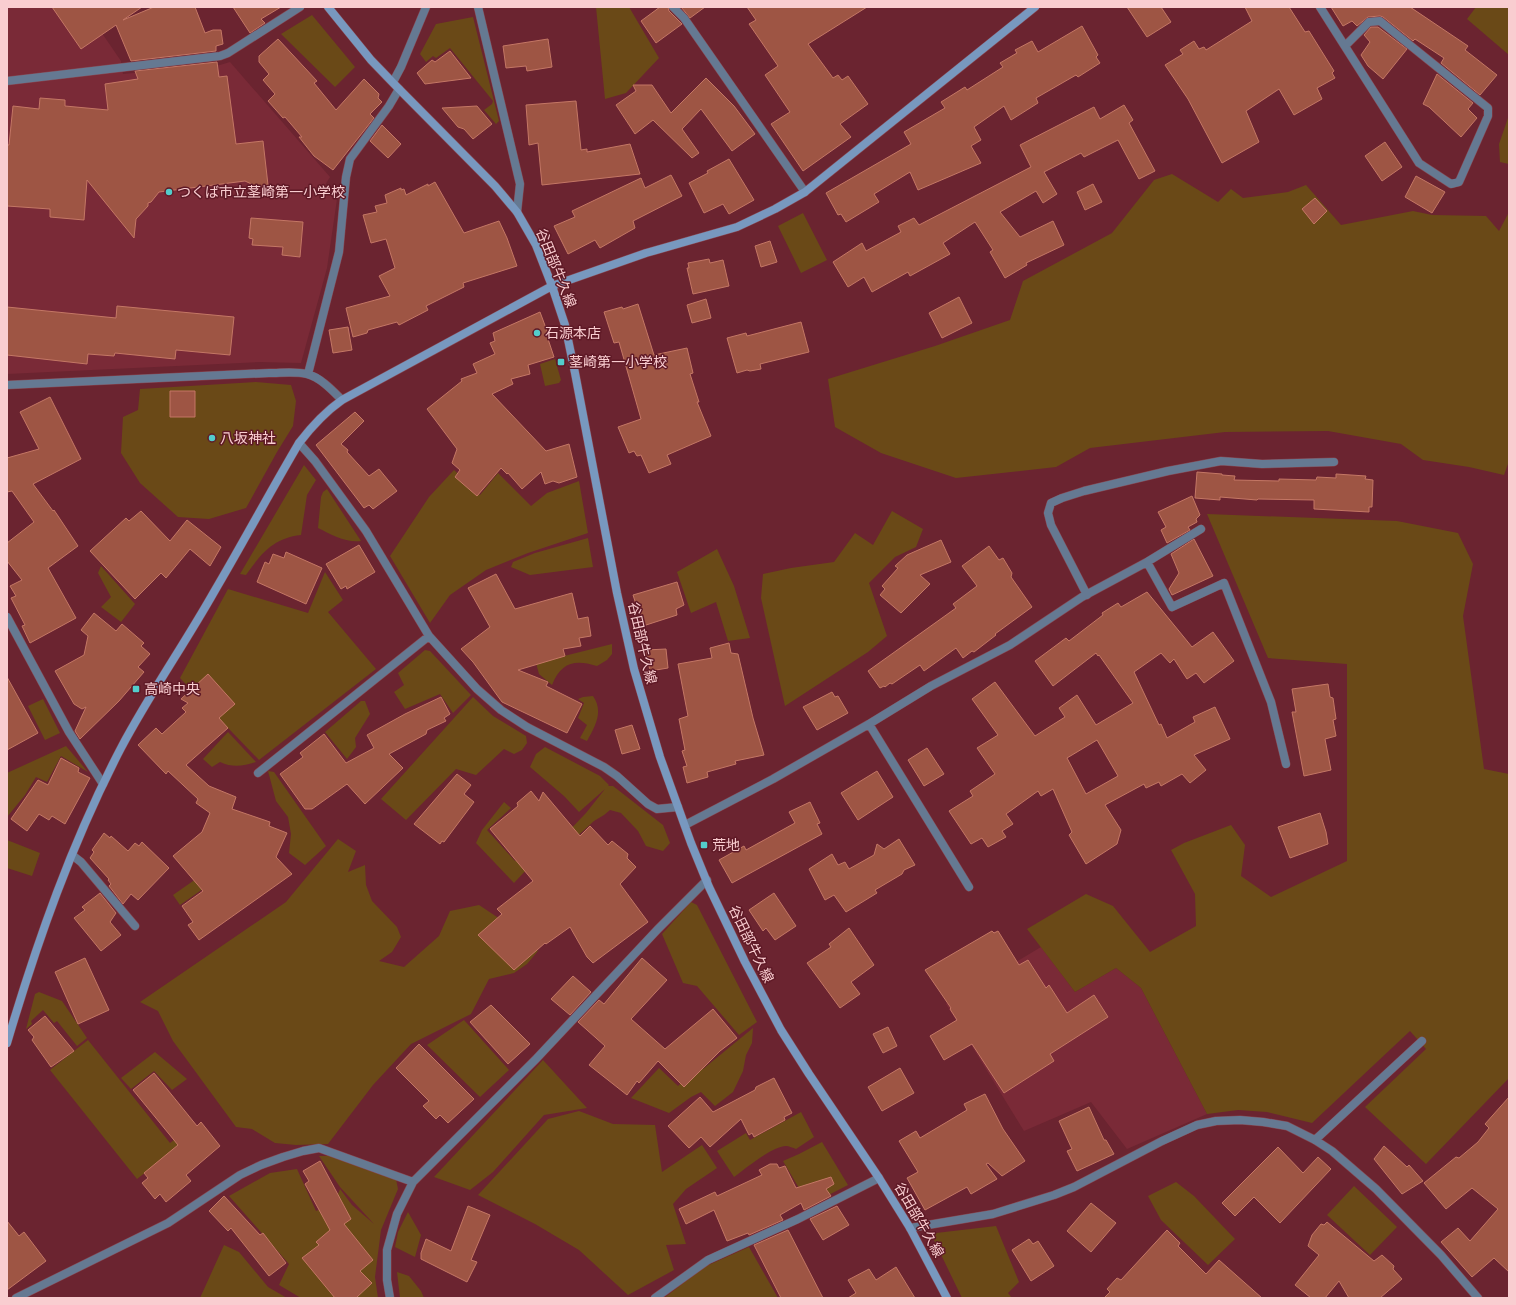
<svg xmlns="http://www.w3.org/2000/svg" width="1516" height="1305" font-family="'Times New Roman','Noto Sans JP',serif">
  <rect width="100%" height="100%" fill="#6b2430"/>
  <!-- built -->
  <path fill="#7a2a37" d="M7 7H84L121 61 123 74 220 65 230 62 330 177 325 185 337 199 327 268 301 363 259 362 7 374Z
    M1041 947 1075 992 1116 968 1141 988 1207 1114 1127 1149 1091 1102 1024 1131 946 1004Z"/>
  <!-- green -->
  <path fill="#6a4917" d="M596 7H629L659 58 626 93 605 99Z
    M1476 7H1509V55L1467 19Z
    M312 15 355 67 335 87 281 34Z
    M473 17 499 121 496 124 484 110 492 104 493 101 450 48 436 58 433 56 426 62 420 54 436 24Z
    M1509 115V164L1500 162 1499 144Z
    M1172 174 1218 202 1231 189 1243 198 1288 192 1306 185 1341 225 1413 211 1432 215 1486 216 1499 231 1509 212V461L1504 475 1469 467 1423 460 1401 444 1328 431 1225 432 1090 448 1056 467 956 478 881 453 835 427 828 379 935 346 1010 320 1023 281 1112 233 1154 180Z
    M803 213 827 260 801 273 778 226Z
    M555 359 561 380 559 383 545 386 540 364Z
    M256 382 291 385 296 401 293 426 277 452 246 508 209 519 178 517 140 483 121 453 123 417 138 410 140 389Z
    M304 465 316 480 307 495 301 535C273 538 261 554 246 575L240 574Z
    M454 470 480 495 498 473 531 506 547 493 579 481 588 533 528 553 486 570 450 595 430 623 390 556 429 497Z
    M327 489 361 541C346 543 332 535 318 528L321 497 323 492Z
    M892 511 923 529 916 547 895 557 869 583 887 636 868 652 785 706 761 598 763 574 791 568 834 562 855 533 873 545Z
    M1207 514 1397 521 1458 533 1473 564 1463 616 1484 769 1509 774V1078L1426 1164 1365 1107 1426 1049 1410 1031 1312 1123 1267 1112 1238 1110 1207 1114 1141 988 1116 968 1075 992 1027 929 1086 894 1113 906 1150 952 1196 926 1195 894 1171 850 1184 843 1231 825 1245 845 1241 876 1271 897 1347 861V664L1268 658Z
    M588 538 593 567 530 575 511 567 513 562 535 553Z
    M717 549 734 586 750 638 728 641 716 602 691 613 677 572Z
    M101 566 135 604 121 622 101 607 111 597 98 573Z
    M325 572 343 600 328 612 376 669 259 760 180 678 228 589 308 613Z
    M612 644V654L607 660 597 666C575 659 561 662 552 685L539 674 536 663Z
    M425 650 430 651 471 695 453 713 440 694 405 709 394 692 404 685 398 673Z
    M593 696C604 712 595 726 587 741L580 738 587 725 578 718 584 703 578 699 583 697Z
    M473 697 493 716 526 736 527 743 522 750 514 754 504 749 476 775 456 769 406 820 381 799Z
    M43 699 60 733 45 740 28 706Z
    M361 701H365L370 714 355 738 356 747 347 759 325 732Z
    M228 732 256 762C243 766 233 768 220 762L212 767 203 759Z
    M66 746 88 772 61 756 47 782 36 777 25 795 7 817V773Z
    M545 747 600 776 609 785 608 786H613L663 825 670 843 663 851 646 846 638 831 621 813 610 810 604 815 594 821 561 851 538 863 586 813 605 789 579 812 564 796 530 767 536 754Z
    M268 771 274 772 326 846 305 865 289 853 291 834 288 817 276 801Z
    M504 802 511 808 487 830 515 861 567 821 569 824 514 883 476 843 482 830Z
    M338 839 356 851 348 872 365 865 366 885 372 901 397 927 401 937 392 952 379 961 404 967 439 936 450 911 479 905 509 925 538 951 527 964 514 973 489 979 471 1014 411 1044 373 1085 328 1144 296 1145 275 1143 252 1129 236 1127 173 1041 158 1011 140 1002 286 902Z
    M7 840 40 853 32 876 7 868Z
    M236 851 243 861 180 905 173 895Z
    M691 902 697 905 757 1022 739 1035 697 986 683 983 662 934Z
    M39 992 62 1001 87 1038 77 1046 57 1021 54 1023 43 1010 31 1021 32 1024 26 1029 35 994Z
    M464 1020 509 1070 480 1097 427 1045Z
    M753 1028 752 1043 746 1055 743 1071 733 1092 715 1106 701 1092 691 1097 669 1113 631 1098 659 1068 678 1086 699 1066 703 1069Z
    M88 1040 170 1143 178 1137 183 1143 137 1179 50 1070Z
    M155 1052 187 1079 172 1090 154 1071 131 1089 121 1078Z
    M543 1060 587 1108 544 1115 493 1172 470 1190 434 1177Z
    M579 1111 613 1124 655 1125 662 1172 702 1145 717 1168 686 1189 673 1204 686 1244 666 1245 674 1270 628 1295 579 1250 535 1224 478 1195 548 1119Z
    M801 1112 814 1137 796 1149C793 1148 789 1146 786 1146 771 1147 746 1168 734 1177L717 1151 746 1133 750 1140Z
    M822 1142 848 1185 809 1205 783 1161 799 1154Z
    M319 1156H331L396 1179 398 1189 381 1230 375 1277 378 1298H301L279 1285 289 1264 229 1196 270 1173 297 1169 316 1211 334 1204 340 1189 352 1205 374 1224 340 1187Z
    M1176 1182 1194 1196 1235 1239 1208 1265 1161 1220 1148 1196Z
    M1354 1186 1397 1227 1370 1255 1327 1215Z
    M408 1212 421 1235 415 1257 395 1247 398 1232Z
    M996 1226 1019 1282 1008 1293 1012 1298H962L933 1238 936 1233Z
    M224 1245 239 1252 268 1287 287 1298H200Z
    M749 1247 778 1298H664L704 1267Z
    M397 1272 409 1276 421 1291 424 1298H400Z"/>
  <!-- building -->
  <path fill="#9e5544" stroke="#c47765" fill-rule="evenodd" d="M52 7H142L123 20 154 7H195L205 33 213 30H221L223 44 216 46V51L131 61 116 25 81 49Z
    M233 7H281L261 19 265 23 250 33Z
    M660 7H668L669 11 682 24 656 43 641 21Z
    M681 7H705L690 18Z
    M747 7H867L808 44 833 78 838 75 842 80 848 76 868 104 840 124 851 137 803 171 771 124 790 112 765 75 778 66 749 24 756 20Z
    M1127 7H1161L1171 22 1147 37Z
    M1245 7H1289L1305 32 1309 31 1334 71 1332 73 1335 78 1317 88 1322 99 1294 115 1279 89 1246 111 1259 142 1222 163 1188 99 1165 65 1183 54 1180 50 1194 41 1199 49 1204 47 1206 50 1252 21Z
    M1331 7H1410L1468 46 1465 50 1497 75 1480 95 1441 63 1444 58 1415 39 1413 41 1383 17 1380 16 1368 17 1357 26 1352 21 1343 26Z
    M1082 26 1098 55 1096 57 1100 63 1078 77 1076 75 1036 98 1038 103 1011 120 1004 106 974 127 981 140 971 146 981 163 918 190 910 172 874 194 879 202 846 222 841 214 838 215 826 193 911 144 904 132 945 108 941 102 965 87 967 90 1003 67 1000 63 1017 53 1015 50 1032 41 1038 52Z
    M1371 27H1378L1407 49 1383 79 1368 66 1361 55 1370 42 1364 35Z
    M278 39 317 81 314 83 336 110 364 79 379 94 378 98 382 102 370 114 374 118 333 170 314 156 299 137H302L285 117 283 118 268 101 275 94 263 80 269 74 259 62V56Z
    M548 39 552 67 527 71 526 66 506 68 503 46Z
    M450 51 471 78 425 84 417 73 432 60 435 62Z
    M217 62 219 77 227 76 236 144 263 141 268 185 258 187 245 181 159 192 151 202 148 203V206L136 219 134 238 87 180 84 220 50 217V209L7 206V145H9L13 106 39 109 40 98 65 100V106L108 110 105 84 138 79 135 71Z
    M1437 74 1473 103 1468 109 1477 118 1461 137 1429 107 1423 104Z
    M706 78 734 106 755 134 732 151 701 109 682 129 699 153 692 158 653 120 635 134 616 105 636 91 633 85H652L671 113Z
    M576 101 581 150 587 149V152L630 144 640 174 542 185 538 143 529 145 526 105Z
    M1124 105 1133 120 1129 123 1155 171 1139 179 1118 140 1084 157 1081 153 1044 172 1057 194 1043 203 1036 191 1000 212 1020 237 1053 221 1064 245 1026 263 1027 265 1005 278 990 252 993 250 975 222 943 243 950 254 910 276 908 272 872 292 864 277 848 287 833 262 862 243 866 251 901 232 898 226 914 218 919 225 1031 167 1020 145 1094 107 1100 119Z
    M477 106 492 124 473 139 464 129 458 127 442 108Z
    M382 125 401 144 388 158 370 141Z
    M1385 142 1402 167 1382 181 1365 156Z
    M729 159 754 200 729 214 723 204 704 213 689 183 708 173 707 171Z
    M671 175 682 196 633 221 635 228 600 248 595 240 568 254 554 226 575 217 572 211 641 178 645 188Z
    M1416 176 1445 192 1432 213 1405 197Z
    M435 182 464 233 499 221 507 238 517 266 463 283 464 287 426 306 428 310 399 325 397 322 368 330 367 333 353 337 346 308 390 296 379 276 395 268 386 239 371 243 363 215 377 212 375 206 387 203 385 195 401 188V190L404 189 406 195 428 184V186Z
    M1093 184 1102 202 1085 210 1077 192Z
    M1315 198 1327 211 1314 224 1302 209Z
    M251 218 303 222 300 257 282 255 283 247 252 245 253 239 249 238Z
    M770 241 777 262 761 267 755 246Z
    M709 259 710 263 723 260 729 286 693 294 687 268H689L688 263Z
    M959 297 972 323 942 338 929 313Z
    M706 299 711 318 692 323 687 305Z
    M638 304 654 355 687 348 693 373 690 374 699 402H697L711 436 667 455 671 464 649 473 641 455 637 456 634 451 629 453 618 427 641 419 619 342 614 343 604 312 622 307 623 309Z
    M117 306 234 317 230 355 176 350 175 359 115 353 114 356 88 354 87 364 7 355V307L116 318Z
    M540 312 550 339H548L554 357 528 365 530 374 511 379 513 384 492 394 546 451 569 444 577 477 559 483 553 481 545 484 541 472 522 489 508 473 507 474 501 468 477 496 455 477 460 470 452 463 457 449 427 409 462 381 461 379 477 373 473 364 495 354 490 343 495 341 493 333Z
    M801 322 809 352 760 364 761 369 750 371 747 370 737 373 727 338 746 333 747 336Z
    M348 327 352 350 333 353 329 330Z
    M170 391H195V417H170Z
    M50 397 81 459 33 484 53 511 54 510 78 546 48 568 76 618 30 643 22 626 25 625 11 598 16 596 10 586 22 580 7 561V543L34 522 12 491 7 492V458L39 449 20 412Z
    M355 412 364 421 341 444 348 450 347 452 369 476 379 469 397 491 373 509 369 505 364 508 316 445Z
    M1197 472 1222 474V475L1235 476 1234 480 1279 481V479L1316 480 1317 477 1336 478V474L1366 476 1365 479 1373 480 1372 507H1369V512L1314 509V500L1258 499 1257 500 1220 497V500L1195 498Z
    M1192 496 1200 515 1196 519 1197 522 1188 527 1190 530 1167 543 1161 530 1166 527 1158 512Z
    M141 511 170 541 187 520 221 547 210 566 190 549 166 578 161 573 135 599 90 551 126 518 129 521Z
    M1194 539 1213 576 1172 595 1169 589 1179 573 1171 554Z
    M941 540 951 562 920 575 930 584 901 613 880 595 885 589 882 586 898 568 895 566 907 555Z
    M359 545 375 572 347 589 346 586 341 589 326 564Z
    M989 546 999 560 1003 558 1012 573 1011 577 1032 607 995 634 996 635 974 652 972 651 963 658 956 648 924 671 920 665 892 684 890 683 885 687 884 686 880 688 868 671 956 608 953 604 977 586 962 566Z
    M286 552 322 568 306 604 257 582 265 562 269 564 273 554 284 558Z
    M496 574 515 609 572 593 578 619 588 617 591 636 579 638 581 646 563 649 565 656 518 670 548 682 546 686 582 704 567 733 502 702 473 662 461 649 490 627 468 588Z
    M677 582 684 605 676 609 677 615 643 626 633 595Z
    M1147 592 1192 647 1213 632 1234 661 1204 683 1196 673 1187 679 1174 659 1170 663 1161 653 1134 672 1159 725 1161 724 1167 738 1195 722 1193 717 1215 707 1230 739 1194 755 1206 770 1190 783 1182 774 1161 786 1159 782 1146 788 1144 784 1105 805 1121 830 1117 844 1086 864 1069 835 1072 832 1053 789 1041 796 1038 791 1006 814 1013 824 1002 831 1006 837 988 847 982 838 971 844 949 811 973 796 970 791 995 774 977 748 998 735 972 699 995 682 1035 736 1065 717 1059 708 1077 695 1096 725 1133 703 1099 655 1098 656 1096 653 1053 686 1035 661 1066 638 1069 641 1103 615 1102 613 1118 603 1121 607ZM1097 740 1118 776 1086 794 1067 758Z
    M94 613 116 631 122 624 144 643 141 646 150 654 138 667 144 672 119 701 80 739 75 731 86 707 82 709 74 704 55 671 84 655 88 636 81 630Z
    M729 643 731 653 738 654 753 718 764 755 735 761 736 764 707 772 708 777 687 783 683 767 687 766 682 751 685 750 679 719 688 716 678 664 712 658 710 648Z
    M666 649 668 668 650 671 646 650Z
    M208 674 235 704 219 718 228 728 186 765 209 786 236 797 232 809 270 822 269 826 287 833 276 857 292 874 199 940 188 925 193 922 182 906 203 891 173 856 202 832 210 813 196 803 198 799 168 771 166 774 138 745 156 728 162 734 186 712 182 708 188 703 181 699Z
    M7 677 38 733 7 750Z
    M1328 684 1330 697 1333 698 1336 719 1333 720 1336 736 1325 739 1331 770 1304 776 1292 712H1296L1292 689Z
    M832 692 835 697 838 696 848 713 817 730 803 707Z
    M441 697 450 714 444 718 446 721 427 730 426 734 389 754 403 768 365 804 347 784 312 809H305L280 774 303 757 300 753 324 734 346 763 374 748 367 735 405 714Z
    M632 725 640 749 622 754 615 730Z
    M927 748 944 774 924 786 908 760Z
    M61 758 79 768 78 772 90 778 65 824 52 816 49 820 39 814 27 831 11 819 38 780 48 785Z
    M877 771 893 797 858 820 841 793Z
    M457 774 471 785 464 794 474 802 444 842 442 841 440 844 414 824Z
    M531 791 539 801 543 792 580 836 590 826 608 845 612 841 628 854 627 858 636 867 620 884 648 922 593 963 587 957 570 927 546 944 545 943 514 970 478 935 502 914 497 909 533 881 490 829 518 806 517 803Z
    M810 802 820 823 817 824 822 834 732 883 719 860 744 846 746 850 795 823 789 812Z
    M1320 813 1326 832 1328 844 1290 858 1278 827Z
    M104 833 110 838 111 836 128 851 135 843 139 846 142 842 169 868 138 900 131 894 123 904 109 886 111 884 108 880 109 879 90 858 94 852 92 850Z
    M899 839 915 865 904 870 902 874 875 890 877 893 846 912 834 895 825 900 809 869 832 854 838 865 845 862 849 869 874 855 877 844 884 849Z
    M100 893 116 913 110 922 121 935 101 951 74 918 85 910 82 907Z
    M774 893 796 926 775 940 766 928 763 931 749 910Z
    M849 928 874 965 851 982 860 994 840 1008 807 963 831 947 829 944Z
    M992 931 994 933 998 931 1019 965 1028 960 1046 988 1049 985 1067 1013 1094 995 1108 1017 1050 1054 1054 1061 1004 1093 972 1044 944 1060 930 1036 957 1020 950 1009 951 1008 925 970Z
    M85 958 109 1010 78 1024 55 972Z
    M642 958 667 980 631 1019 665 1049 713 1009 737 1038 720 1051 684 1087 658 1061 639 1083 637 1081 627 1095 589 1065 605 1046 578 1022 599 1000 604 1004Z
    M573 976 591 992 570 1015 551 999Z
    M491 1005 530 1044 508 1064 470 1022Z
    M45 1016 74 1051 51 1067 32 1040 34 1037 28 1030Z
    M888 1027 897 1046 883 1053 873 1034Z
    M419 1044 474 1099 448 1123 440 1115 436 1119 423 1106 429 1101 396 1068Z
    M900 1068 914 1093 882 1111 868 1087Z
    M154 1073 197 1126 201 1122 220 1146 186 1175 191 1181 166 1202 160 1194 155 1199 142 1183 148 1178 144 1173 178 1145 133 1090Z
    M774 1078 792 1113 784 1117 785 1120 754 1137 752 1133 749 1135 741 1119 710 1147 701 1137 689 1148 668 1126 700 1097 713 1112 755 1090 756 1087Z
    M985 1094 1003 1129 1025 1161 1002 1176 988 1163 986 1164 997 1179 971 1194 967 1187 925 1210 907 1178 918 1172 899 1141 916 1131 920 1138 967 1110 964 1104Z
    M1509 1097V1272L1494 1258 1472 1277 1441 1242 1458 1228 1470 1241 1498 1209 1472 1188 1446 1209 1424 1183 1456 1157 1459 1158 1478 1142 1489 1128 1485 1124Z
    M1089 1107 1104 1140H1106L1114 1154 1077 1171 1067 1151 1072 1149 1059 1121Z
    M1384 1146 1407 1167 1409 1165 1423 1181 1402 1194 1374 1159Z
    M1278 1147 1303 1173 1318 1157 1331 1169 1280 1223 1254 1197 1235 1216 1222 1203Z
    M320 1161 351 1219 344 1224 373 1260 360 1271 372 1283 356 1298H335L302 1258 319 1245 316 1242 330 1230 305 1184 309 1181 303 1171Z
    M770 1164H777L779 1168 785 1166 796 1188 831 1177 834 1184 826 1189 831 1196 804 1210 801 1203 780 1215 783 1220 749 1235 748 1233 727 1241 714 1210 686 1224 679 1209 715 1192 717 1196 762 1175 759 1170Z
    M224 1196 260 1235 263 1233 286 1263 269 1276 231 1228 228 1231 209 1211Z
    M1091 1203 1116 1223 1091 1252 1067 1231Z
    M468 1206 490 1215 471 1260 477 1262 467 1282 421 1259V1253L426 1239 451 1251Z
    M837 1206 849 1225 823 1240 810 1219Z
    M7 1221 19 1236 24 1232 46 1261 7 1290Z
    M1327 1222 1374 1261 1382 1255 1394 1266 1393 1269 1402 1279 1380 1298H1349L1339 1281 1325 1298H1311L1295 1285 1319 1255 1308 1246 1312 1235 1321 1224 1324 1225Z
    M788 1230 823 1298H781L754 1245Z
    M1167 1230 1180 1243 1178 1246 1206 1274 1219 1260 1262 1298H1104L1110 1292 1107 1289 1117 1278 1121 1280Z
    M1029 1239 1033 1244 1038 1241 1054 1266 1031 1281 1012 1250Z
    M896 1267 915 1298H848L856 1293 848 1280 869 1269 876 1280Z"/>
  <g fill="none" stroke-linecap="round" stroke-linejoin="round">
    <!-- street casing -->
    <g stroke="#874650" stroke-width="9">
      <path id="street" d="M478 7 520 184 517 212
        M673 7 684 18 805 192
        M1320 7 1419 163 1451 184 1459 182 1488 116V108L1380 21 1369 22 1345 46
        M7 81 220 56 228 53 300 7
        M393 82 401 67 426 7
        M308 374 339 252 346 177 350 159 389 106 399 89
        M7 385 269 373C281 373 295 371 307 374 320 377 333 391 342 400
        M299 443 315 461 366 531 429 636 477 689 501 710 527 727 604 767 617 776 648 804 657 809 678 807
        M1147 562 1172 607 1224 583 1271 702 1286 764
        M1087 595 1051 525 1048 513 1051 503 1062 498 1084 491 1168 471 1221 461 1262 464 1334 462
        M7 617 69 732 103 784
        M869 724 969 887
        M258 773 429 636
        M685 825 773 779 869 724 931 686 1010 645 1082 597 1147 562 1201 529
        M72 855 81 862 135 926
        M1315 1140 1422 1041
        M910 1228 993 1214 1054 1195 1074 1187 1162 1141 1197 1125 1216 1121 1240 1120 1263 1122 1287 1126 1315 1140 1332 1151 1376 1189 1441 1255 1478 1298
        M16 1298 168 1223 240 1175 261 1165 283 1157 303 1151 319 1148 413 1182
        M390 1298 387 1280V1250L397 1214 413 1182 536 1059 658 929 707 880
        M655 1298 708 1260 798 1219 879 1178"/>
    </g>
    <!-- secondary casing -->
    <g stroke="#874650" stroke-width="9">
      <path id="secondary" d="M328 7 371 60 399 89 495 186 517 212 536 245 552 286 565 325 575 373 617 593 634 669 660 757 691 843 709 887 745 962 781 1030 809 1074 879 1178 910 1228 947 1298
        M7 1043C37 942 72 842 121 748 149 695 184 645 214 592 243 543 270 492 299 443 312 426 325 412 342 400L552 286 646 253 737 227 775 209 805 192 1035 7"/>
    </g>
    <!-- street -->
    <use href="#street" stroke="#657992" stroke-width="8"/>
    <!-- secondary -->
    <use href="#secondary" stroke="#7898bf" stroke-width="8"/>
  </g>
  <!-- markers -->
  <g fill="#53cdcb" stroke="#5f1926" stroke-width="1.5">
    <circle cx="169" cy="192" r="4"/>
    <circle cx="537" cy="333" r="4"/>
    <rect x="557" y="358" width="8" height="8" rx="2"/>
    <circle cx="212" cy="438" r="4"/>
    <rect x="132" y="685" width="8" height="8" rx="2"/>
    <rect x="700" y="841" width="8" height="8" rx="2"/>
  </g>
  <g text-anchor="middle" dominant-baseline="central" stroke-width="3" stroke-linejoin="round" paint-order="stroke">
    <!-- poi labels -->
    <g font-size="14" fill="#f9cdd0" stroke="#5f1926" text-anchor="start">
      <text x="177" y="192">つくば市立茎崎第一小学校</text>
      <text x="545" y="333">石源本店</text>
      <text x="569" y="362">茎崎第一小学校</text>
      <text x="220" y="438">八坂神社</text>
      <text x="144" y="689">高崎中央</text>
      <text x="712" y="845">荒地</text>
    </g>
    <!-- street labels -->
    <g font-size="14" fill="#f9cdd0" stroke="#5f1926">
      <text transform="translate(556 268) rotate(68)">谷田部牛久線</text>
      <text transform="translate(642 643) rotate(77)">谷田部牛久線</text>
      <text transform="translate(751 944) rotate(64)">谷田部牛久線</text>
      <text transform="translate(919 1220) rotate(60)">谷田部牛久線</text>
    </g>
  </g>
  <!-- border -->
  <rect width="1516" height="1305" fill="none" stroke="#f9cdd0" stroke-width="16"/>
</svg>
